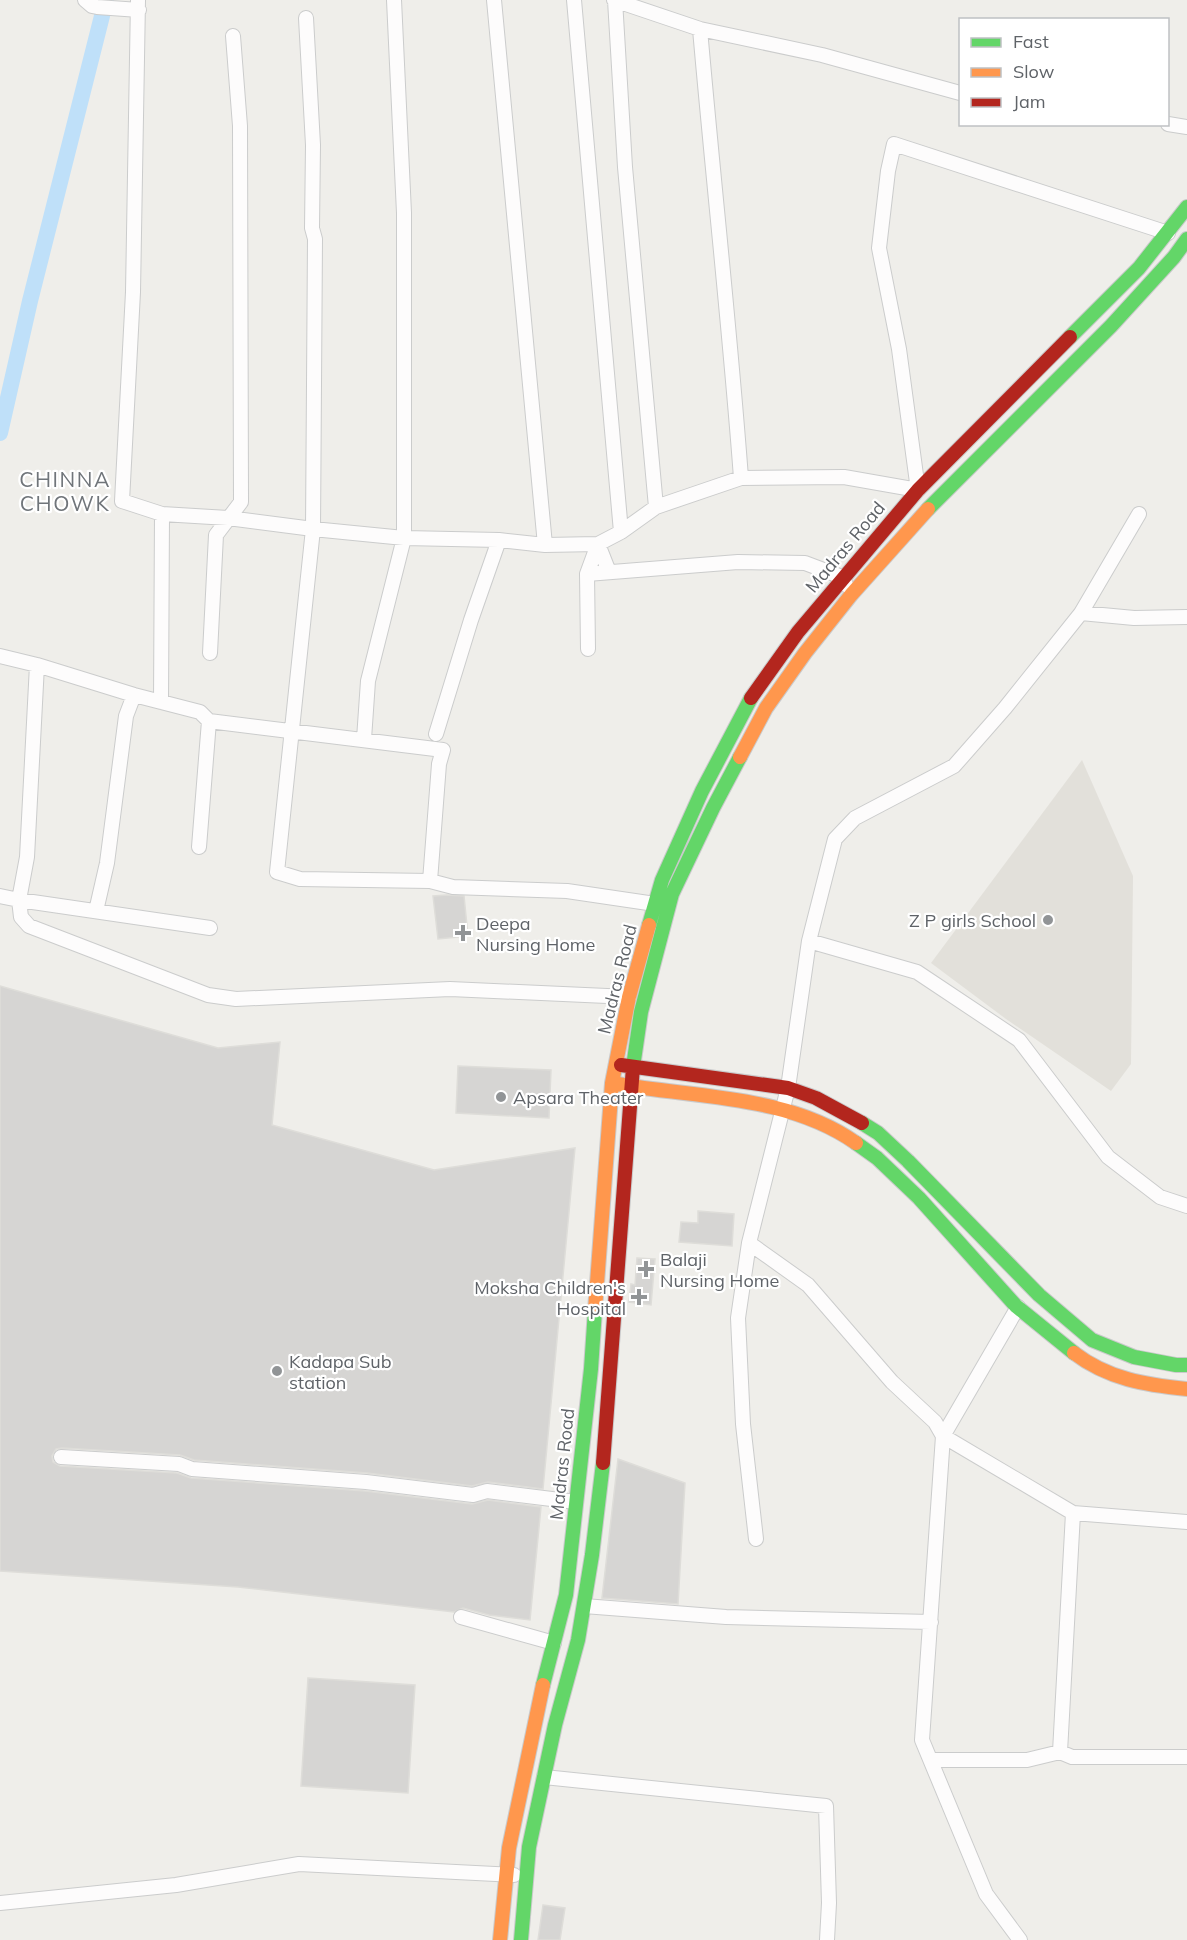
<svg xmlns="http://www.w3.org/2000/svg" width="1187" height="1940" font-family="Mulish,sans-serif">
  <rect width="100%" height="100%" fill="#efeeea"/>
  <!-- education -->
  <path fill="#e2e0da" d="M1082 760 1133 876 1131 1064 1111 1091 1006 1019 931 963Z"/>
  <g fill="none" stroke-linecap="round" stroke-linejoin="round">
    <!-- canal -->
    <path stroke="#bfe0f9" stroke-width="16" d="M0 433 30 301 106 0"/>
  </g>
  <!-- building -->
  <path fill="#d6d5d3" stroke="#deddd9" stroke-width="1.5" d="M447 895 464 896 468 936 438 939 433 896Z
    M0 986 218 1048 280 1042 272 1125 434 1170 575 1148 543 1489 488 1482 472 1486 367 1473 194 1460 180 1455 62 1448 56 1449 52 1456 53 1462 60 1466 177 1473 191 1478 365 1491 472 1504 488 1500 541 1507 530 1620 489 1615 463 1608 454 1612 238 1587 0 1571Z
    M458 1066 551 1070 549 1118 456 1113Z
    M698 1211 734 1214 732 1246 679 1242 681 1222 698 1223Z
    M637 1258 655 1259 651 1305 629 1302 631 1284 635 1285Z
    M618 1459 685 1483 678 1604 602 1598Z
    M308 1678 415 1685 408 1793 301 1786Z
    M543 1905 565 1908 560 1940H538Z"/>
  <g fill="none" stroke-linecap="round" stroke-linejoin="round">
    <!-- street casing -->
    <g stroke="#cbcccc" stroke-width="16">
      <path id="street" d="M85 0 92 6 97 7 139 10
        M138 0 133 292 122 501 162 514 161 702
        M494 0 545 545
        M574 0 621 532 656 507
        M614 0 700 29 822 55 960 93
        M615 0 625 167 656 507 741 478C730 329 713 179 700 29
        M306 18 313 145 312 228 315 239 313 529 277 872 300 879 430 881 453 887 567 891 655 904
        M1168 124 1187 127
        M741 478 844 477 918 490 899 349 879 248 888 171 894 144 1168 233
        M162 514 228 518 313 529 404 538 499 540
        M587 574 738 562 805 563 842 577 846 585
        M1081 613 1139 514
        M588 649 587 574 598 544 609 572
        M210 653 216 535 241 502 240 126 233 36
        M0 656 37 665 134 695 200 712 209 721 199 847
        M37 665 27 857 19 900 21 917 29 926 208 995 236 999 450 989 629 997
        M209 721 443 750 439 764 430 881
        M436 734 471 620 499 540 545 545 598 544 621 532
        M364 739 368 681 404 538V213L394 0
        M0 896 19 900 210 928
        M96 911 107 863 126 716 134 695
        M809 941 835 839 855 818 954 766 1005 708 1081 613 1134 618 1187 617
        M749 1243 738 1318 743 1424 756 1539
        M1018 1307 943 1436 1073 1513 1187 1522
        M61 1457 179 1464 192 1469 366 1482 473 1495 487 1491 576 1502
        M584 1606 726 1617 931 1622
        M461 1617 554 1643
        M1060 1752 1073 1513
        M931 1760H1027L1060 1752 1072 1757H1187
        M544 1777 826 1806 829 1903 827 1940
        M0 1903 176 1885 299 1864 514 1875
        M1020 1940 986 1894 922 1740 943 1436 935 1422 892 1382 808 1285 749 1243 788 1088 809 941 917 972 1019 1040 1108 1157 1160 1197 1187 1206"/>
    </g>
    <!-- fast casing -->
    <g stroke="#cacacb" stroke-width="16">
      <path id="fast" d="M1070 337 1139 268 1187 207
        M928 509 1111 326 1174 257 1187 239
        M649 925 662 880 702 791 751 698
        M633 1067 641 1012 672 894 713 808 740 757
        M862 1123 878 1133 908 1161 1039 1295 1092 1340 1134 1357 1176 1365H1187
        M856 1143 877 1158 919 1198 1016 1306 1074 1353
        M543 1685 566 1595 591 1369 595 1310
        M521 1940 529 1847 555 1725 578 1640 592 1555 603 1463"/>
    </g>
    <!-- slow casing -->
    <g stroke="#cacacb" stroke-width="16">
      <path id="slow" d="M740 757 766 708 805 653 851 595 928 509
        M618 1084C697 1098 788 1095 856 1143
        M595 1310 612 1083 629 997 649 925
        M1074 1353C1108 1379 1146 1385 1187 1389
        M500 1940 509 1848 543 1685"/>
    </g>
    <!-- jam casing -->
    <g stroke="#cacacb" stroke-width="16">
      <path id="jam" d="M751 698 798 632 918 490 1070 337
        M621 1065 788 1088 816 1098 862 1123
        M603 1463 633 1067"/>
    </g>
    <!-- street -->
    <use href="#street" stroke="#fdfcfc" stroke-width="14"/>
    <!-- fast -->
    <use href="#fast" stroke="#63d668" stroke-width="14"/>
    <!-- slow -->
    <use href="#slow" stroke="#ff974d" stroke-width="14"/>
    <!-- jam -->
    <use href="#jam" stroke="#b3261e" stroke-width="14"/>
  </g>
  <!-- markers -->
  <g fill="#919496" stroke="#fff" stroke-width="2">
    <circle cx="1048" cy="920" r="6"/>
    <path d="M460 924h6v6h6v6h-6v6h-6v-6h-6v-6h6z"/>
    <circle cx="501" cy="1097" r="6"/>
    <path d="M643 1260h6v6h6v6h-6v6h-6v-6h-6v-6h6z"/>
    <path d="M636 1288h6v6h6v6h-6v6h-6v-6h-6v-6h6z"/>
    <circle cx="277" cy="1371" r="6"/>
  </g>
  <g text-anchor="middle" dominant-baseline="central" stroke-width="4.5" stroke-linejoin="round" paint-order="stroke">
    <!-- street labels -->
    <g font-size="18" fill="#5f6368" stroke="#fff">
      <text transform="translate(845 547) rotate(-50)">Madras Road</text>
      <text transform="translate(617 979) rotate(-76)">Madras Road</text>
      <text transform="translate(562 1464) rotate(-84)">Madras Road</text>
    </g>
    <!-- poi labels -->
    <g font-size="18" fill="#5f6368" stroke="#fff" text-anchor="start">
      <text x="1036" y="920" text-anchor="end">Z P girls School</text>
      <text x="476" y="923">Deepa<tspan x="476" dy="21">Nursing Home</tspan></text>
      <text x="513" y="1097">Apsara Theater</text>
      <text x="660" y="1259">Balaji<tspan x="660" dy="21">Nursing Home</tspan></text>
      <text x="626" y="1287" text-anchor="end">Moksha Children's<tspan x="626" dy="21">Hospital</tspan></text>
      <text x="289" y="1361">Kadapa Sub<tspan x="289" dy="21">station</tspan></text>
    </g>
    <!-- quarter labels -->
    <g font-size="21" letter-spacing="1.5" fill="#70757a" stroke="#fff">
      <text x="65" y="479">CHINNA<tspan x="65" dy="24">CHOWK</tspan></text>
    </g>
  </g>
  <!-- legend -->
  <rect x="959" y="18" width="210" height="108" fill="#ffffff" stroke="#bfc1c3" stroke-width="1.5"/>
  <rect x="971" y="38" width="30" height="9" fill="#63d668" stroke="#bfc1c3" stroke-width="1.5"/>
  <text x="1013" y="48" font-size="18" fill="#5f6368">Fast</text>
  <rect x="971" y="68" width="30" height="9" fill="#ff974d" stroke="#bfc1c3" stroke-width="1.5"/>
  <text x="1013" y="78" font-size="18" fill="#5f6368">Slow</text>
  <rect x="971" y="98" width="30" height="9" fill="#b3261e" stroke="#bfc1c3" stroke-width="1.5"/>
  <text x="1013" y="108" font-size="18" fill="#5f6368">Jam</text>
</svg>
